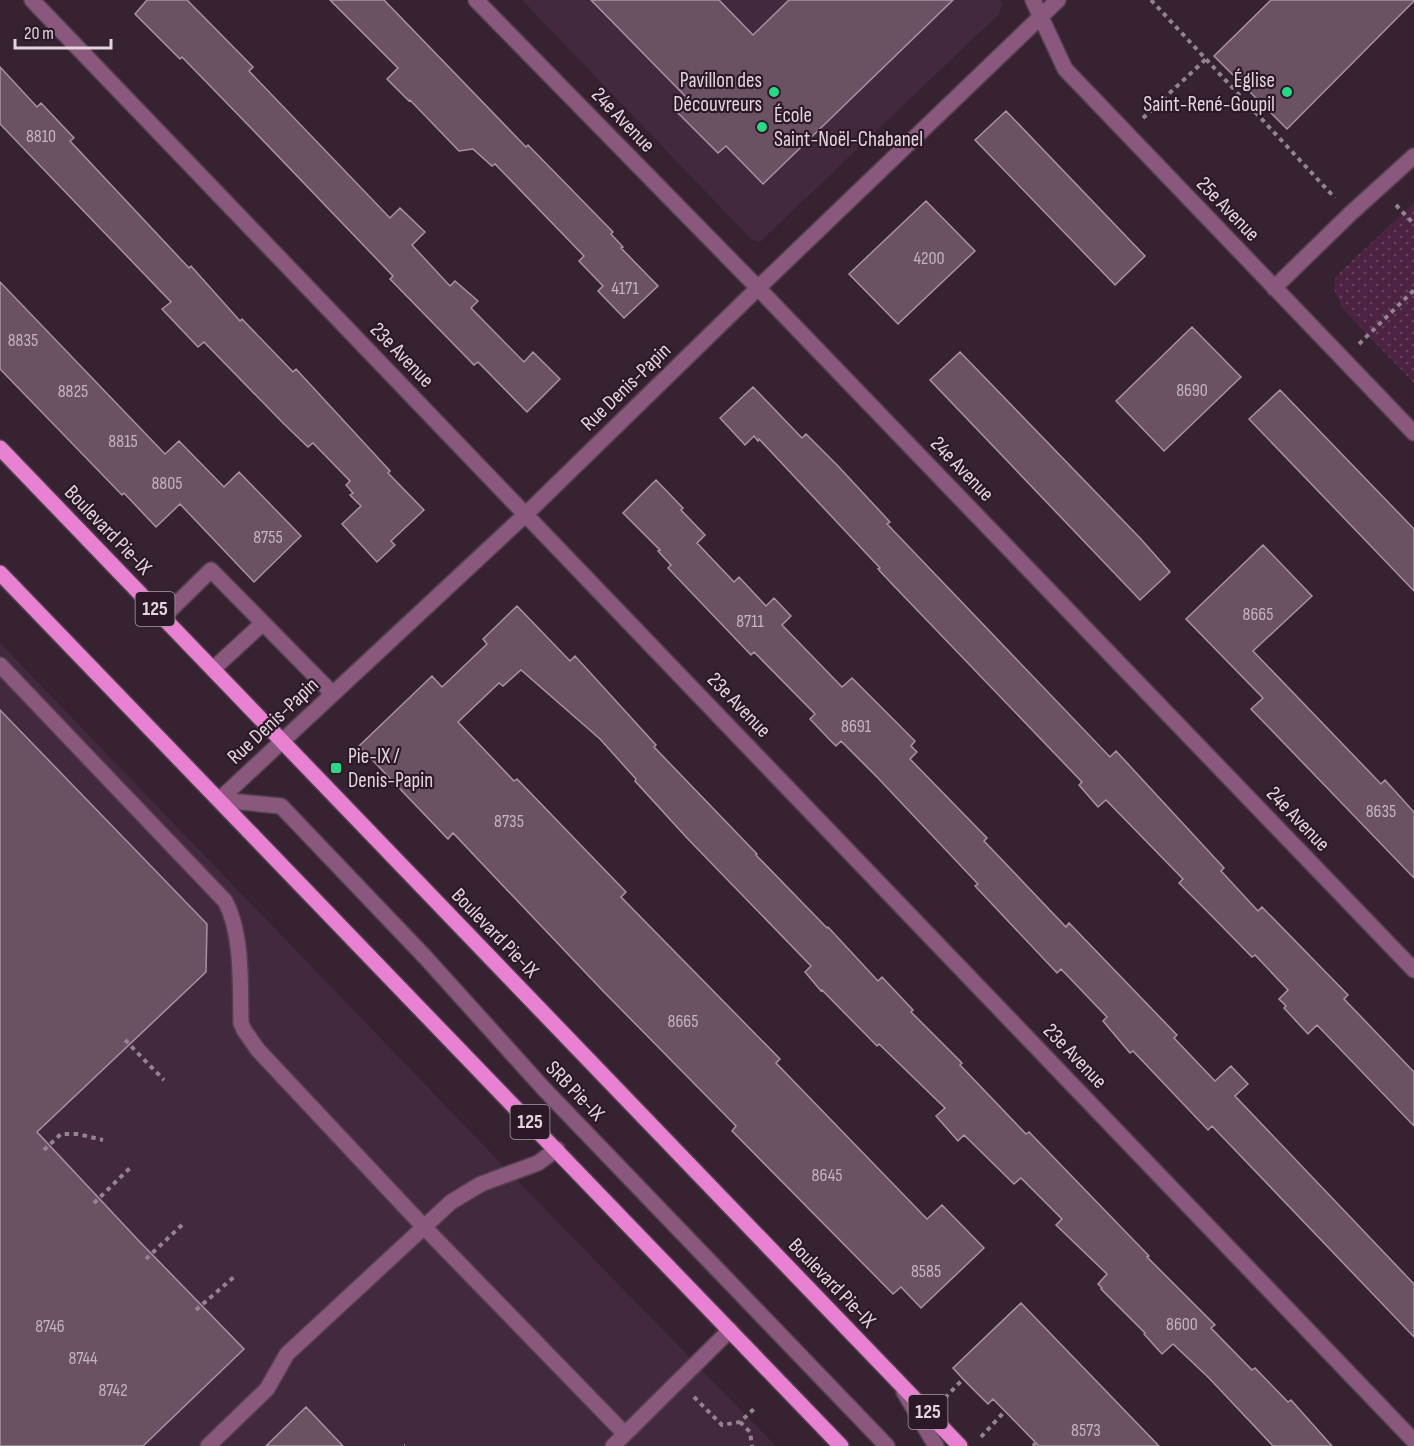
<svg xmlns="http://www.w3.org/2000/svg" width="1414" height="1446" font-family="'Sofia Sans Condensed',sans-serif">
  <defs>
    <pattern id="grass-dots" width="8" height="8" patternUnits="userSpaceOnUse" patternTransform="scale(1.5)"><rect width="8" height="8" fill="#4c2343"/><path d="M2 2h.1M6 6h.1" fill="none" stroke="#66425e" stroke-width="1.8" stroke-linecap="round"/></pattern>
  </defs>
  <rect width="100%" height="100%" fill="#362231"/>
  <!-- built -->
  <path fill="#43293d" d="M522 0H999L1002 4 999 14 760 242 752 240Z
    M0 643 544 1208 776 1446H0Z"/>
  <!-- grass -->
  <path fill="url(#grass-dots)" d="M1414 203V383L1342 308 1334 289 1336 276Z"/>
  <!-- building -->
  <path fill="#6a5263" stroke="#ab91a4" stroke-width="1.5" d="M147 0H187L253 67 249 71 390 218 400 208 425 232 412 245 450 286 455 281 478 301 471 308 524 362 533 352 560 379 527 412 478 362 474 365 390 279 393 276 250 127 182 57 180 59 135 14Z
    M330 0H384L526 147 528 145 613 232 611 234 623 247 621 248 658 286 624 318 598 291 603 286 579 261 584 256 495 164 492 166 473 149 459 151 410 100 409 101 387 79 398 68Z
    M591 0H719L753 35 789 0H953L763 184 726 146 718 153 674 109 686 97Z
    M1271 0H1414V1L1287 129 1214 56Z
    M0 67 37 107 41 103 74 138 70 141 189 268 191 266 240 321 242 319 293 372 296 369 390 471 388 473 424 510 391 541 395 545 377 562 342 524 361 506 350 495 353 493 346 485 350 481 313 443 308 447 282 422 204 342 198 347 162 309 171 302 0 124Z
    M1006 111 1145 256 1115 285 975 140Z
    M926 201 975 251 898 324 849 274Z
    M0 282 165 454 179 441 224 487 239 472 301 536 254 582 180 504 156 527 124 493 122 495 0 369Z
    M1192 327 1241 377 1164 451 1116 401Z
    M960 352 1140 538 1170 572 1140 600 930 380Z
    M753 387 802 438 806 434 838 466 890 522 887 524 1110 757 1116 751 1224 868 1221 871 1258 911 1262 907 1348 995 1344 999 1414 1072V1126L1317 1025 1308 1034 1284 1008 1286 1006 1279 999 1288 990 1255 955 1252 957 1203 907 1179 883 1183 879 1106 800 1098 807 1079 785 1082 782 893 585 878 569 880 568 759 439 758 441 754 436 745 445 720 418Z
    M1280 390 1414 529V591L1249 419Z
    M656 480 683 508 681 510 705 535 697 543 734 582 739 577 766 606 774 598 791 616 782 625 842 687 852 678 915 741 911 746 917 752 910 759 987 838 984 841 1066 927 1069 923 1177 1035 1174 1038 1215 1081 1231 1066 1248 1084 1235 1096 1414 1284V1337L1212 1126 1208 1130 1133 1051 1130 1053 1103 1021 1107 1017 1061 969 1057 973 975 886 978 884 877 777 841 741 836 746 828 738 810 719 815 714 754 652 751 655 668 568 671 565 658 551 660 550 623 513Z
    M1263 545 1312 596 1253 651 1381 784 1385 780 1414 812V878L1251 709 1263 698 1186 619Z
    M517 606 570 661 575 656 656 745 654 747 757 854 756 855 827 928 828 927 878 981 882 977 913 1010 911 1012 962 1063 960 1065 1026 1134 1029 1132 1149 1256 1147 1257 1215 1325 1211 1328 1252 1370 1255 1368 1288 1402 1291 1400 1332 1446H1273L1209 1378 1173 1344 1162 1354 1144 1334 1145 1333 1101 1289 1102 1288 1098 1284 1107 1274 1056 1225 1062 1219 1021 1178 1014 1184 964 1135 958 1141 936 1116 945 1108 879 1044 877 1046 822 990 821 991 805 972 811 966 687 838 635 781 636 779 600 739 521 670 503 686 499 683 458 722 514 781 517 779 626 892 621 897 780 1059 776 1063 927 1219 942 1205 984 1248 921 1308 901 1287 893 1294 732 1131 736 1126 602 990 453 833 448 839 359 746 432 676 442 687 487 644 483 639Z
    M0 710 207 924 206 972 37 1132 139 1241 244 1349 143 1446H0Z
    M1021 1303 1159 1446H1039L993 1399 988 1404 963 1379 953 1368Z
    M306 1407 343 1446H266Z"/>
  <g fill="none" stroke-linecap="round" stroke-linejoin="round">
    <!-- minor casing -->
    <g stroke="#523f4d" stroke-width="18">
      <path id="minor" d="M32 0 1414 1441
        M476 0 758 288 1414 970
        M1033 0 1065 69 1414 433
        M1274 288 1350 214 1414 156
        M163 617 211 570 333 694
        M0 665 225 901C243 934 240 985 241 1023L244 1030 258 1050 424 1227 625 1434 730 1330
        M213 669 263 623
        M219 800 526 514 758 288 1058 0
        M219 800 281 806 426 958 544 1089 887 1446
        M904 1392 936 1446
        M208 1446 267 1389 287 1354 451 1202 481 1184 538 1163 557 1149
        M613 1446 625 1434"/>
    </g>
    <!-- major casing -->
    <g stroke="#523f4d" stroke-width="18">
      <path id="major" d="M0 448 960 1446
        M0 573 841 1446"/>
    </g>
    <!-- path -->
    <path stroke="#94848f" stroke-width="4" stroke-dasharray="4.5 4.5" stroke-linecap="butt" d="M1151 0 1335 198
      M1143 118 1206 59
      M1396 205 1414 224
      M1359 344 1414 290
      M125 1040 164 1080
      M44 1150 61 1134H78L103 1140
      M94 1203 130 1168
      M146 1259 184 1223
      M196 1310 235 1276
      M694 1397 722 1425 740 1422 756 1407
      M945 1398 963 1379
      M740 1422 750 1432 752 1446
      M981 1437 1005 1411
      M404 1446H405
      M1033 1446 1036 1443"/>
    <!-- minor -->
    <use href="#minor" stroke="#8a577d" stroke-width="15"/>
    <!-- major -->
    <use href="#major" stroke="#e981d2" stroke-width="15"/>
  </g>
  <!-- markers -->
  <g fill="#28d885" stroke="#2c1827" stroke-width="2">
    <circle cx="774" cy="92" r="6"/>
    <circle cx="1287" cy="92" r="6"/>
    <circle cx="762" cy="127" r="6"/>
    <rect x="330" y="762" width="12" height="12" rx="3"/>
  </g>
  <g text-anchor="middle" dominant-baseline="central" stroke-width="4.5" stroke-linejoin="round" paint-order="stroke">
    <!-- number labels -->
    <g font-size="18" fill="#c5b4bf">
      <text x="41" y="136">8810</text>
      <text x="929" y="258">4200</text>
      <text x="625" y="288">4171</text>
      <text x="23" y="340">8835</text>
      <text x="1192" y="390">8690</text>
      <text x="73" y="391">8825</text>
      <text x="123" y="441">8815</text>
      <text x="167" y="483">8805</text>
      <text x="268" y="537">8755</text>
      <text x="1258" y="614">8665</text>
      <text x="750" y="621">8711</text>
      <text x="856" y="726">8691</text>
      <text x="1381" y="811">8635</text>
      <text x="509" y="821">8735</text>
      <text x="683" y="1021">8665</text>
      <text x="827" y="1175">8645</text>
      <text x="926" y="1271">8585</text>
      <text x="1182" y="1324">8600</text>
      <text x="50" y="1326">8746</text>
      <text x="83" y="1358">8744</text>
      <text x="113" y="1390">8742</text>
      <text x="1086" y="1430">8573</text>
    </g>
    <!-- shield labels -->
    <g fill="#2c1827" stroke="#ac9ca7" stroke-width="1.5">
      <rect x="135.5" y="592" width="39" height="34" rx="4.5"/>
      <rect x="510.5" y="1105" width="39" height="34" rx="4.5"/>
      <rect x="908.5" y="1395" width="39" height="34" rx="4.5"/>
    </g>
    <g font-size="20" font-weight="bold" fill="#e3d5de">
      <text x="155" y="609">125</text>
      <text x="530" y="1122">125</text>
      <text x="928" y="1412">125</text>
    </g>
    <!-- poi labels -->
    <g font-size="21" fill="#e3d5de" stroke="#2c1827" text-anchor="end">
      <text x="762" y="80">Pavillon des<tspan x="762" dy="24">Découvreurs</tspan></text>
      <text x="1275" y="80">Église<tspan x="1275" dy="24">Saint-René-Goupil</tspan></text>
      <text x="774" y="115" text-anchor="start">École<tspan x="774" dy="24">Saint-Noël-Chabanel</tspan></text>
      <text x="348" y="756" text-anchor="start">Pie-IX /<tspan x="348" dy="24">Denis-Papin</tspan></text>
    </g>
    <!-- street labels -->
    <g font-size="21" fill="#e3d5de" stroke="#2c1827">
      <text transform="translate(623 120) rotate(46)">24e Avenue</text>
      <text transform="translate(1228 209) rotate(46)">25e Avenue</text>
      <text transform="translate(402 355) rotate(46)">23e Avenue</text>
      <text transform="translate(626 387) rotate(-44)">Rue Denis-Papin</text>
      <text transform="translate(962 469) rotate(46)">24e Avenue</text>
      <text transform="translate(108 530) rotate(46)">Boulevard Pie-IX</text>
      <text transform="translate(739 705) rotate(46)">23e Avenue</text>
      <text transform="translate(273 721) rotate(-43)">Rue Denis-Papin</text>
      <text transform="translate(1298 819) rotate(46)">24e Avenue</text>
      <text transform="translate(495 933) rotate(46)">Boulevard Pie-IX</text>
      <text transform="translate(1075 1056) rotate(46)">23e Avenue</text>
      <text transform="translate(575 1091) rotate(46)">SRB Pie-IX</text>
      <text transform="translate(832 1283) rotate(46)">Boulevard Pie-IX</text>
    </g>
  </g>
  <!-- scale -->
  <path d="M15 39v9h96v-9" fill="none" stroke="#e3d5de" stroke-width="3"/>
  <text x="24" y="39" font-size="18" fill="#e3d5de" stroke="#2c1827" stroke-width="4.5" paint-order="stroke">20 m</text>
</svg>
